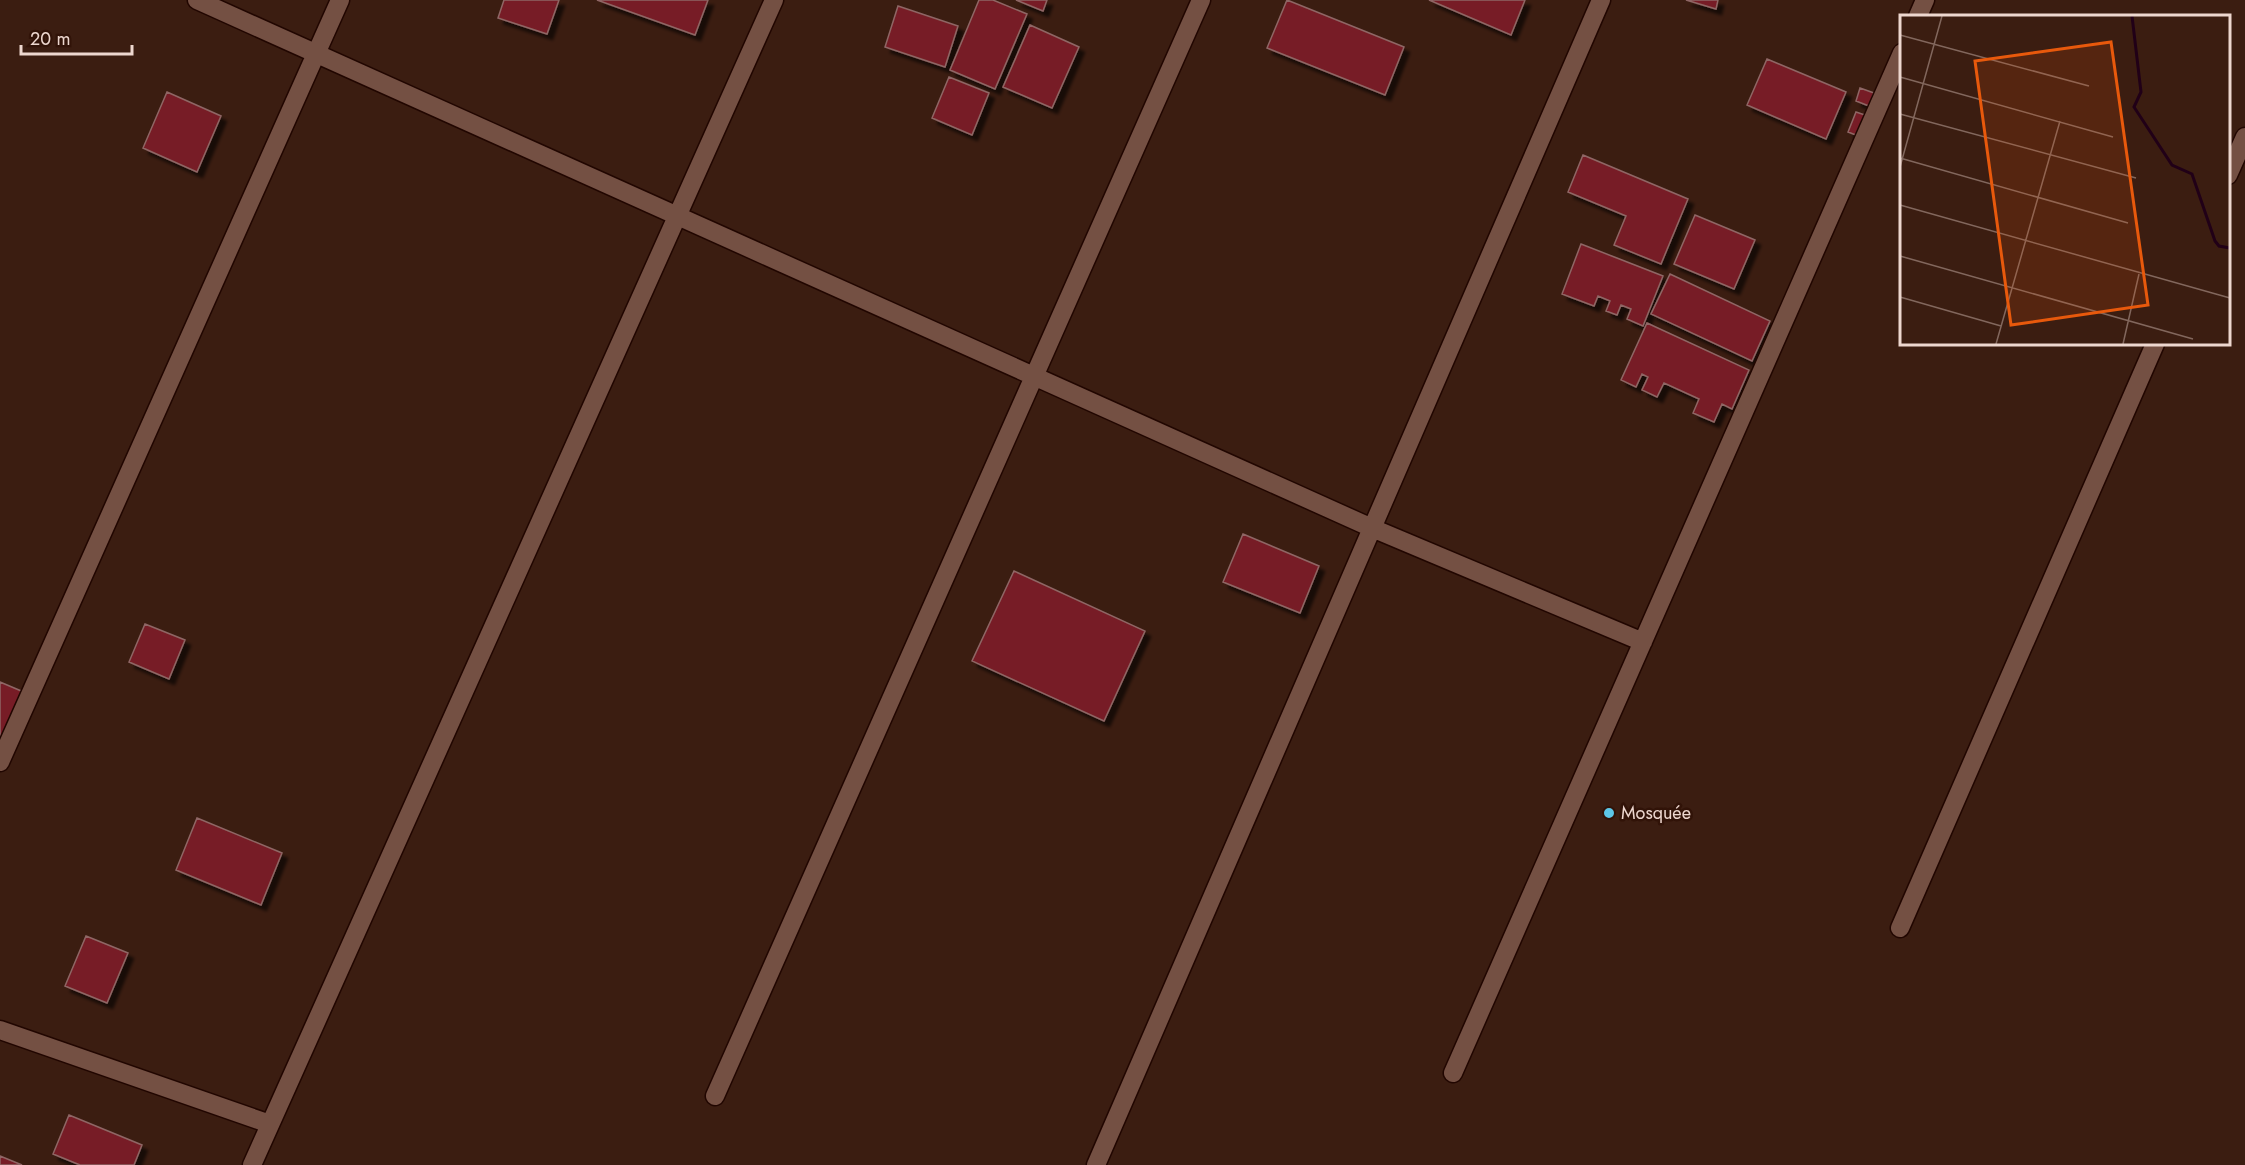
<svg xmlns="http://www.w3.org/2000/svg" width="2245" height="1165" font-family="Jost,sans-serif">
  <defs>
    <filter id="shadow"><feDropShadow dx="5.5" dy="5.5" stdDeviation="1.5" flood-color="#0009"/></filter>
  </defs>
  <rect width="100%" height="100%" fill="#3b1d11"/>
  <!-- building -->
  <path fill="#771e25" stroke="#8f6665" stroke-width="1.5" filter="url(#shadow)" d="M504 0H559L547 34 498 18Z
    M597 0H708L695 35Z
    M979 0H993L1027 14 995 89 950 70Z
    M1016 0H1047L1043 11Z
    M1287 0 1404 47 1385 95 1267 48Z
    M1429 0H1525L1511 35Z
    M1686 0H1718L1716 9Z
    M898 6 958 26 945 67 885 47Z
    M1030 25 1079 47 1052 108 1003 87Z
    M1767 59 1846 92 1826 139 1747 105Z
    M949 77 989 93 972 135 932 118Z
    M1860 88 1874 93 1869 106 1856 101Z
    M167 92 221 116 197 172 143 148Z
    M1856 112 1868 116 1861 137 1848 132Z
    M1583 155 1688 199 1661 264 1614 245 1626 216 1568 192Z
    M1695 215 1755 240 1734 289 1674 264Z
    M1581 244 1663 276 1643 326 1627 319 1631 309 1621 305 1617 315 1606 311 1610 301 1598 296 1594 306 1562 294Z
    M1670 274 1770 321 1752 361 1651 314Z
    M1647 323 1749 370 1732 409 1722 404 1714 422 1693 413 1699 399 1664 383 1657 397 1642 390 1648 377 1642 374 1636 387 1621 380Z
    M1243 534 1319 566 1300 613 1223 582Z
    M1014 571 1145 631 1104 721 972 661Z
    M145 624 185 640 169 679 129 662Z
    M0 682 26 693 0 753Z
    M197 818 282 853 261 905 176 870Z
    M86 936 128 953 107 1003 65 986Z
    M69 1115 142 1145 134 1165H80L53 1154Z
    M0 1156 22 1165H0Z"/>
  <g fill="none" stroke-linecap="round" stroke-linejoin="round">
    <!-- minor casing -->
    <g stroke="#210600" stroke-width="21">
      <path id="minor" d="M197 0 1372 528 1643 642
        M1918 16 1925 0
        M2228 175 2245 137
        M0 762 340 0
        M1900 928 2155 344
        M0 1030 270 1124
        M1453 1073 1902 53
        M715 1096 1201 0
        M252 1165 774 0
        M1096 1165 1601 0"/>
    </g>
    <!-- minor -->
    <use href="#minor" stroke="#745043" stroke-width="18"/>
  </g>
  <!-- markers -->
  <circle fill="#5dc7e8" stroke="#311308" stroke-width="2" cx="1609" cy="813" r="6"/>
  <g text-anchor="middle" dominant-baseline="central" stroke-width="5" stroke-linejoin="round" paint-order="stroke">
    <!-- poi labels -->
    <g font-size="18" fill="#edd7cf" stroke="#311308" text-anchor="start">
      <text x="1621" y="813">Mosquée</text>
    </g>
  </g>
  <!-- overview -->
  <g transform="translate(1900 15)">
    <rect width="330" height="330" fill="#3b1d11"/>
    <path fill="none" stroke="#210017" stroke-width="3" d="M232 1 241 77 234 92 272 150 292 159 315 226 319 231 330 233"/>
    <path fill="none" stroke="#82675d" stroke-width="1.5" d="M0 20 189 71M0 62 213 122M0 99 236 163M0 143 228 208M0 152 42 1M0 190 330 283M0 241 293 324M0 282 101 311M96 329 160 106M223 329 239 259"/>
    <path fill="#e8590c" fill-opacity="0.15" stroke="#e8590c" stroke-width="3" d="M211 27 248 290 111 310 75 46Z"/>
    <rect width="330" height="330" fill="none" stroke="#edd7cf" stroke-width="3"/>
  </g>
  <!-- scale -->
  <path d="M21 45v9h111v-9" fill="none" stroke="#edd7cf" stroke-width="3"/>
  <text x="30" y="45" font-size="18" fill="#edd7cf" stroke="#311308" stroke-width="4.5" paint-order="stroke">20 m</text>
</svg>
